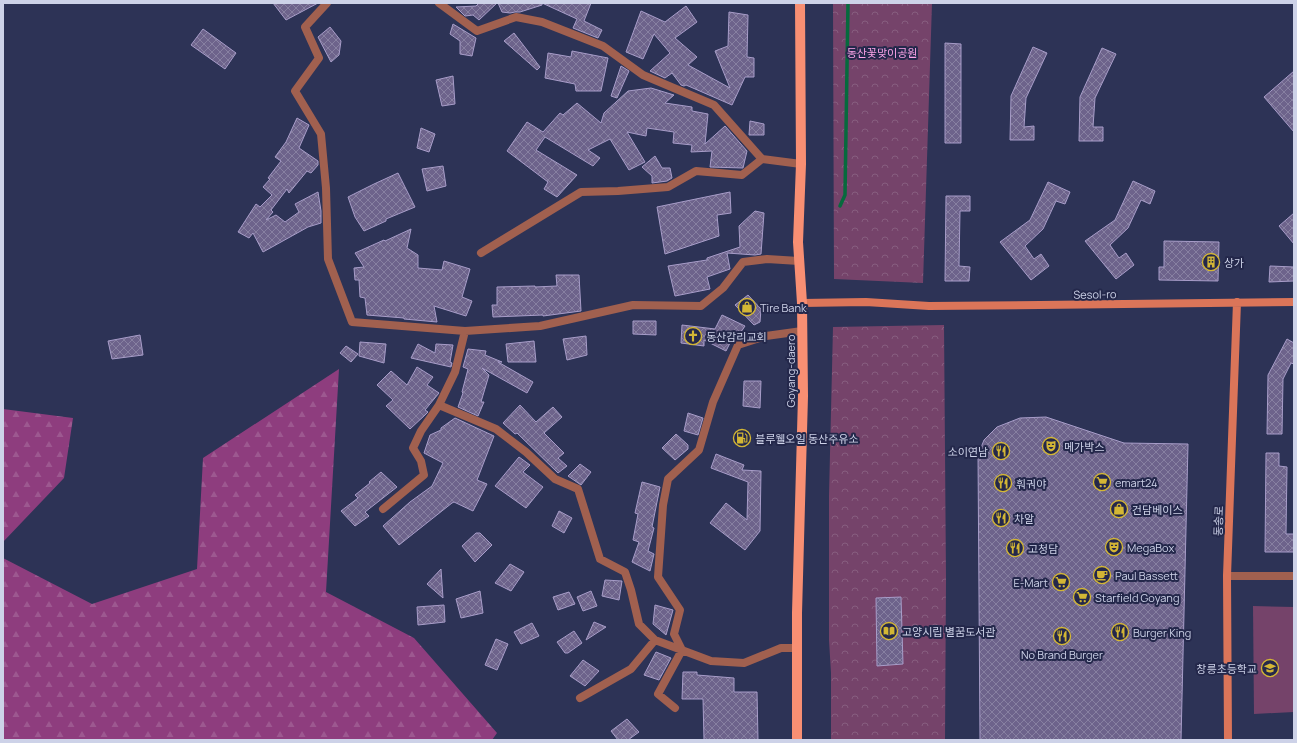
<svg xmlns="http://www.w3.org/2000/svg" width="1297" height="743" font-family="Manrope,'Noto Sans KR',sans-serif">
  <defs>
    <pattern id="forest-firs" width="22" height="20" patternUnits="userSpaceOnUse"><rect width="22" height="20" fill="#8e3d7e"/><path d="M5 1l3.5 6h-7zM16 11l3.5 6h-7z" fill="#9d5890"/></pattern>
    <pattern id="park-crowns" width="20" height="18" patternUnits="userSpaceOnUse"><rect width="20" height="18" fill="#75436a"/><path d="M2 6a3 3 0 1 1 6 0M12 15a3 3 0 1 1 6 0" fill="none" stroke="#875d7f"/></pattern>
    <pattern id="building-cross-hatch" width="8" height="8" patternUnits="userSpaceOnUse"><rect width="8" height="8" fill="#6d638b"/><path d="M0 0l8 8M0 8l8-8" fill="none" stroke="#8780a1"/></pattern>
  </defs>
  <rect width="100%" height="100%" fill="#2d3356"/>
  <!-- green -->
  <path fill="#75436a" d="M1253 606 1294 607V712L1254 714Z"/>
  <!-- forest -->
  <path fill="url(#forest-firs)" d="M339 369 326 592 414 638 497 733 492 740H3V558L92 604 197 569 203 458Z
    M3 409 73 418 64 478 3 542Z"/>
  <!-- park -->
  <path fill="url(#park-crowns)" d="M833 3H932L923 283 834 279Z
    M944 325 946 579 945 740H831V673L829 640V496L833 327Z"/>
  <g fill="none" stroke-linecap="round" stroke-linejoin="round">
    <!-- stream -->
    <path stroke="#066a3d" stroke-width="3.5" d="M840 206 845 195 848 3"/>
  </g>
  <!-- building -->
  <path fill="url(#building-cross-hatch)" stroke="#a89dc9" d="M273 3H318L286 20Z
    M479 3H497L479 20 473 15 465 16 456 7 476 6Z
    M498 3H591L584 21 602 30 598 38 573 28 577 19 542 3V5L520 12H515L510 13 502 12Z
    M686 6 697 22 675 38 697 57 688 65 730 88 715 51 728 46 729 12 748 15 747 57 754 58V77H745L732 105 686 85 684 86 681 85 672 73 665 78 650 71 670 53 654 34 643 59 626 52 641 11 665 22Z
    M453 24 476 38 472 56 460 54V41L450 34Z
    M330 27 341 41 339 55 331 62 318 37Z
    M203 29 236 53 225 69 191 45Z
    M514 33 540 67 537 70 504 41Z
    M945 43 961 44V143H945Z
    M1033 47 1047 53 1026 98 1024 127 1034 126V140H1010L1011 96Z
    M1102 48 1116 54 1095 98 1093 127H1103V141H1079L1080 97Z
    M572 51 608 58 601 91H576L575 84 545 78 548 53 571 57Z
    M621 66 629 71 617 98 611 96Z
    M1294 71V132L1264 97Z
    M453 76 455 104 442 106 436 80Z
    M651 88 674 95 665 103 692 107V111L708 114 705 144 725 126 747 151 743 168 710 167 712 151 691 152 692 145 673 143 674 132 647 128 646 136 627 132 645 162 629 170 610 139 588 150 600 158 593 166 545 137 536 150 577 175 557 197 544 189 548 182 507 151 527 122 543 132 560 113 563 115 577 103 601 123 604 113 628 91Z
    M297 118 309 125 299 148 318 161V165L311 173 307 171 289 193 287 189 271 210 273 212 266 220 276 215 285 222 299 212 295 204 318 192 321 211V223L308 227 263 252 253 233 249 238 238 232 256 204 260 207 272 195 263 187 270 179 268 178 281 161 275 157 286 142Z
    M750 121 764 124V135H749Z
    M421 128 435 134 429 152 417 148Z
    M655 156 662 168H670L672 178 667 181 652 183V176L642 167Z
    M443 166 446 186 427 191 422 169Z
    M398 173 415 207 386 219V221L364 231 355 217 348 197 374 184Z
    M1133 181 1155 191 1150 204 1141 200 1128 228 1110 245 1119 258 1126 253 1134 265 1116 279 1085 241 1115 220Z
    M1048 182 1070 192 1065 204 1056 201 1043 229 1025 246 1034 259 1041 254 1049 266 1031 280 1000 242 1030 220Z
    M730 192 731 213 717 215 719 236 665 254 657 207Z
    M946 196H970V211H960L959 266 970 267 969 281H945Z
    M755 211 764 213 761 254 755 255 727 253 730 269 707 277 710 289 675 296 668 266 707 260V258L740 247 739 226Z
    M1294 213V244L1279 226Z
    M411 229 407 248 418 255V268L442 270 444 261 470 269 462 297 472 301 466 316 434 306 437 322 404 319V318L367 315 365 298 360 297 359 280H355L354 268 364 267 355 253 384 240 385 241Z
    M1164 241 1219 242 1218 281 1159 280V267H1164Z
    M1270 266 1294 267V281L1269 282Z
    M556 275H579L581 311 543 316V315L493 317 492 305H497V287L535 286V287L557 286Z
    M748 295 761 309 760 322 754 325 735 305Z
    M722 315 745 326 737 338 733 337 726 351 704 340V346L681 343 682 325 715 329Z
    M633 321H656V335L633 334Z
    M140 335 143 355 112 359 108 341Z
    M586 336 587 355 567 360 563 339Z
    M1287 339 1294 343V364L1291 363 1283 379 1282 434H1267L1268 375Z
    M534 341 536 362H508L506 344Z
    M360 342 386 344 384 363 359 356Z
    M418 344 435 353 436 344 453 345 450 362 452 363 451 367 411 358Z
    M346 346 358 354 351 362 340 353Z
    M468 349 486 351 485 355 502 362H498L533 382 527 393 482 368 489 375 481 402H484L478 416 458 407 463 393 462 392 468 369 463 367Z
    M417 367 433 377 427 385 439 393 425 410 428 412 425 415 410 429 386 406 393 400 377 385 391 371 407 385Z
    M744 381H761L760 408 743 406Z
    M520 405 536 422 553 407 562 417 544 433 564 453 558 458 567 466 558 473 517 433 515 434 503 423Z
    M688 413 703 418 698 435 684 431Z
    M1046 417 1124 443 1188 444 1181 740H980L978 455 984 440 997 427 1020 418Z
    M455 418 494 436 477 480 487 484 473 511 454 502 452 503 399 545 383 526 410 502 432 486 443 463 424 453 430 435 441 430V428Z
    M676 434 688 445V449L675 460 662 448Z
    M1266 453H1279V466L1287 467 1286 534H1294V552H1265Z
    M716 454 744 465 742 470 761 471 760 531 745 550 710 523 726 503 747 520 748 482 711 468Z
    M519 457 530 465 523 472 543 487 526 508 495 486Z
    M580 464 591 472 581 485 568 476Z
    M381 472 397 487 365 512 369 516 355 526 341 511 358 498 355 495 370 483 369 482Z
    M642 482 660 487 652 527 654 528 648 551 654 554 650 571 632 562 639 542 633 540 638 514 635 513Z
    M559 511 572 518 564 533 552 526Z
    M476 533H480L492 545 475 562 462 546Z
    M510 564 524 572 511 591 495 583Z
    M441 569 443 598 427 584Z
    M605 580 622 581 619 600 602 596Z
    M480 591 483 613 461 618 456 599Z
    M591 591 597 606 583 611 577 597Z
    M569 592 575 604 558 610 553 597Z
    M901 597 903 664 877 666 876 598Z
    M444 605 445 622 418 625 417 607Z
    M655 605 673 610 666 635 653 624Z
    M594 622 606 627 586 640Z
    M532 623 539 636 521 644 514 632Z
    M574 631 582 643 568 653H565L557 642Z
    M496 639 508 644 497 670 485 665Z
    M656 652 671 658 659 680 644 675Z
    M583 660 599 671 585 686 570 676Z
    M683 672H697V675L734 678V692H757L758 740H704L703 699H682Z
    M627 719 639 732 628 740H618L611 731Z"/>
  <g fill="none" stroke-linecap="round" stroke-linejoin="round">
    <!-- street -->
    <path stroke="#a1604f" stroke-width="8" d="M327 3 305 27 319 58 295 91 321 134 326 188 328 259 352 322 465 331 540 326 633 305 701 306 723 288 743 262 767 259 799 261
      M439 3 477 31 516 17 542 22 603 46 643 75 714 105 762 159 801 164
      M481 253 581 192 618 191 668 187 696 171 742 175 762 159
      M465 331 455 372 439 405 496 429 526 452 555 479 578 489 600 559 625 572 631 590 639 624 655 640 711 661 744 663 781 648H797
      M383 509 424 475 421 461 413 448 421 431 439 405
      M1227 576H1294
      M580 698 631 669 655 640
      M675 708 658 694 682 650 674 634 680 610 658 577 663 505 668 479 699 450 713 402 738 345 766 336 802 331"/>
    <!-- secondary -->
    <path stroke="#db7559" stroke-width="8" d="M802 303 866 302 929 306 1040 305 1294 302
      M1228 740 1227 576 1237 302"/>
    <!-- primary -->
    <path stroke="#f88f73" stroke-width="10" d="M797 740V613L803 396 802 303 798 242 801 164 800 3"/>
  </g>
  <!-- icons -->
  <defs>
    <g id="building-ring" transform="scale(0.9)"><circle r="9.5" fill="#24284b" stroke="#d3b635" stroke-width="1.5"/><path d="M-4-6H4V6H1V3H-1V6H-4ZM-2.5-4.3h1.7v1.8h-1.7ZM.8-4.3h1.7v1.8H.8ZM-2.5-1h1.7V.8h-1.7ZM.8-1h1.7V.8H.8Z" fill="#d3b635"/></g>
    <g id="shop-ring" transform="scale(0.9)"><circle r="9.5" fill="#24284b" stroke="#d3b635" stroke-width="1.5"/><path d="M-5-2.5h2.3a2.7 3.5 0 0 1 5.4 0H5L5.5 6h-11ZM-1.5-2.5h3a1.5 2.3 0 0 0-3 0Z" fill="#d3b635"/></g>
    <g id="church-ring" transform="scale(0.9)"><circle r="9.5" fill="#24284b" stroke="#d3b635" stroke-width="1.5"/><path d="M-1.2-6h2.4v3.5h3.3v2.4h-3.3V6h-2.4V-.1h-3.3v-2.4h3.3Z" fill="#d3b635"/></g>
    <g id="fuel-ring" transform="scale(0.9)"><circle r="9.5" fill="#24284b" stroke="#d3b635" stroke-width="1.5"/><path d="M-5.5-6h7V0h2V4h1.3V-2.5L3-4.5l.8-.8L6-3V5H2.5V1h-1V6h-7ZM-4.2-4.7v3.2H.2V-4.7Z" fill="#d3b635"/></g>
    <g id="theatre-ring" transform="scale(0.9)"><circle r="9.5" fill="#24284b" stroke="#d3b635" stroke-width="1.5"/><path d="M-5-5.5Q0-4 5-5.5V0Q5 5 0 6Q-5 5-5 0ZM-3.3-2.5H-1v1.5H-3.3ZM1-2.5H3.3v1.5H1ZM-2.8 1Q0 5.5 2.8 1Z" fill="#d3b635"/></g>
    <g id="restaurant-ring" transform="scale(0.9)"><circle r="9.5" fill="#24284b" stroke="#d3b635" stroke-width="1.5"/><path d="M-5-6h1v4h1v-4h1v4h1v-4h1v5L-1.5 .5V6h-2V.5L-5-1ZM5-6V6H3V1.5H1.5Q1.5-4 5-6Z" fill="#d3b635"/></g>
    <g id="supermarket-ring" transform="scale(0.9)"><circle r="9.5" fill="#24284b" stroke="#d3b635" stroke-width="1.5"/><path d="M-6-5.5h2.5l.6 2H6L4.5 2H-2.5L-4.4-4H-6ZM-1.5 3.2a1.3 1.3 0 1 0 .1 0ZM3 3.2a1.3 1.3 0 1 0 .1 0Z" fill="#d3b635"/></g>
    <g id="cafe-ring" transform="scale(0.9)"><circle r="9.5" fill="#24284b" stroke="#d3b635" stroke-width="1.5"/><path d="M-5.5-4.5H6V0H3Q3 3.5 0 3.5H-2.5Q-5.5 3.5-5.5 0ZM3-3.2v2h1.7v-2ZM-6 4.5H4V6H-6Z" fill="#d3b635"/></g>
    <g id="library-ring" transform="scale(0.9)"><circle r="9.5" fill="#24284b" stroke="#d3b635" stroke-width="1.5"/><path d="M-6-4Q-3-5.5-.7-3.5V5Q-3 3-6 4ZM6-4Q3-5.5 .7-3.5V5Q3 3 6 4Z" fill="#d3b635"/></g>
    <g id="school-ring" transform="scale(0.9)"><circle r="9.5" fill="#24284b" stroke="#d3b635" stroke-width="1.5"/><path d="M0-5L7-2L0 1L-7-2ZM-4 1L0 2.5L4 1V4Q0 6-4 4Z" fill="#d3b635"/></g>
  </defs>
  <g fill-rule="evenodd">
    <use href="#building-ring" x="1211" y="262"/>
    <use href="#shop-ring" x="747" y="307"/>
    <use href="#church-ring" x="693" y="336"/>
    <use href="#fuel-ring" x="742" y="438"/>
    <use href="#theatre-ring" x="1051" y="446"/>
    <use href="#restaurant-ring" x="1001" y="451"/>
    <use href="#supermarket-ring" x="1102" y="482"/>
    <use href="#restaurant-ring" x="1003" y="483"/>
    <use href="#shop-ring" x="1119" y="509"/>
    <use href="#restaurant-ring" x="1001" y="518"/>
    <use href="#theatre-ring" x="1114" y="547"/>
    <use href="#restaurant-ring" x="1015" y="548"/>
    <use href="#cafe-ring" x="1102" y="575"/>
    <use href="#supermarket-ring" x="1061" y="582"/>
    <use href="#supermarket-ring" x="1082" y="597"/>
    <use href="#library-ring" x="889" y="631"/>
    <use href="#restaurant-ring" x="1120" y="632"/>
    <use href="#restaurant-ring" x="1062" y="636"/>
    <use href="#school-ring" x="1270" y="668"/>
  </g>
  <g text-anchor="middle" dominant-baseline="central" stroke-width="4" stroke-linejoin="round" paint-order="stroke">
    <!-- park labels -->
    <g font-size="11" fill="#fda4e8" stroke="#24284b">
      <text x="882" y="52">동산꽃맞이공원</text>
    </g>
    <!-- poi labels -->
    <g font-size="11" fill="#cdd2e8" stroke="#24284b" text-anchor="start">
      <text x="1224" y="262">상가</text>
      <text x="760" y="307">Tire Bank</text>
      <text x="706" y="336">동산감리교회</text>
      <text x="755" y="438">블루웰오일 동산주유소</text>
      <text x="1064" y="446">메가박스</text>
      <text x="988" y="451" text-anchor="end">소이연남</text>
      <text x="1115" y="482">emart24</text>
      <text x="1016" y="483">훠궈야</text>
      <text x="1132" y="509">건담베이스</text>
      <text x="1014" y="518">차알</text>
      <text x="1127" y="547">MegaBox</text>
      <text x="1028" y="548">고청담</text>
      <text x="1115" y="575">Paul Bassett</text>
      <text x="1048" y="582" text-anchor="end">E-Mart</text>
      <text x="1095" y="597">Starfield Goyang</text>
      <text x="902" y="631">고양시립 별꿈도서관</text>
      <text x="1133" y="632">Burger King</text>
      <text x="1062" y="654" text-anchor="middle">No Brand Burger</text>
      <text x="1257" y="668" text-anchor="end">창릉초등학교</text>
    </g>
    <!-- street labels -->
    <g font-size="11" fill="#cdd2e8" stroke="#24284b">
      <text transform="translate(1095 294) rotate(-1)">Sesol-ro</text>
      <text transform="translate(790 371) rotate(-90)">Goyang-daero</text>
      <text transform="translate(1218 521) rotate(-88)">동송로</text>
    </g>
  </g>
  <!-- border -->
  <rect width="1297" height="743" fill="none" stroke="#cdd2e8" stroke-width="8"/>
</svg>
